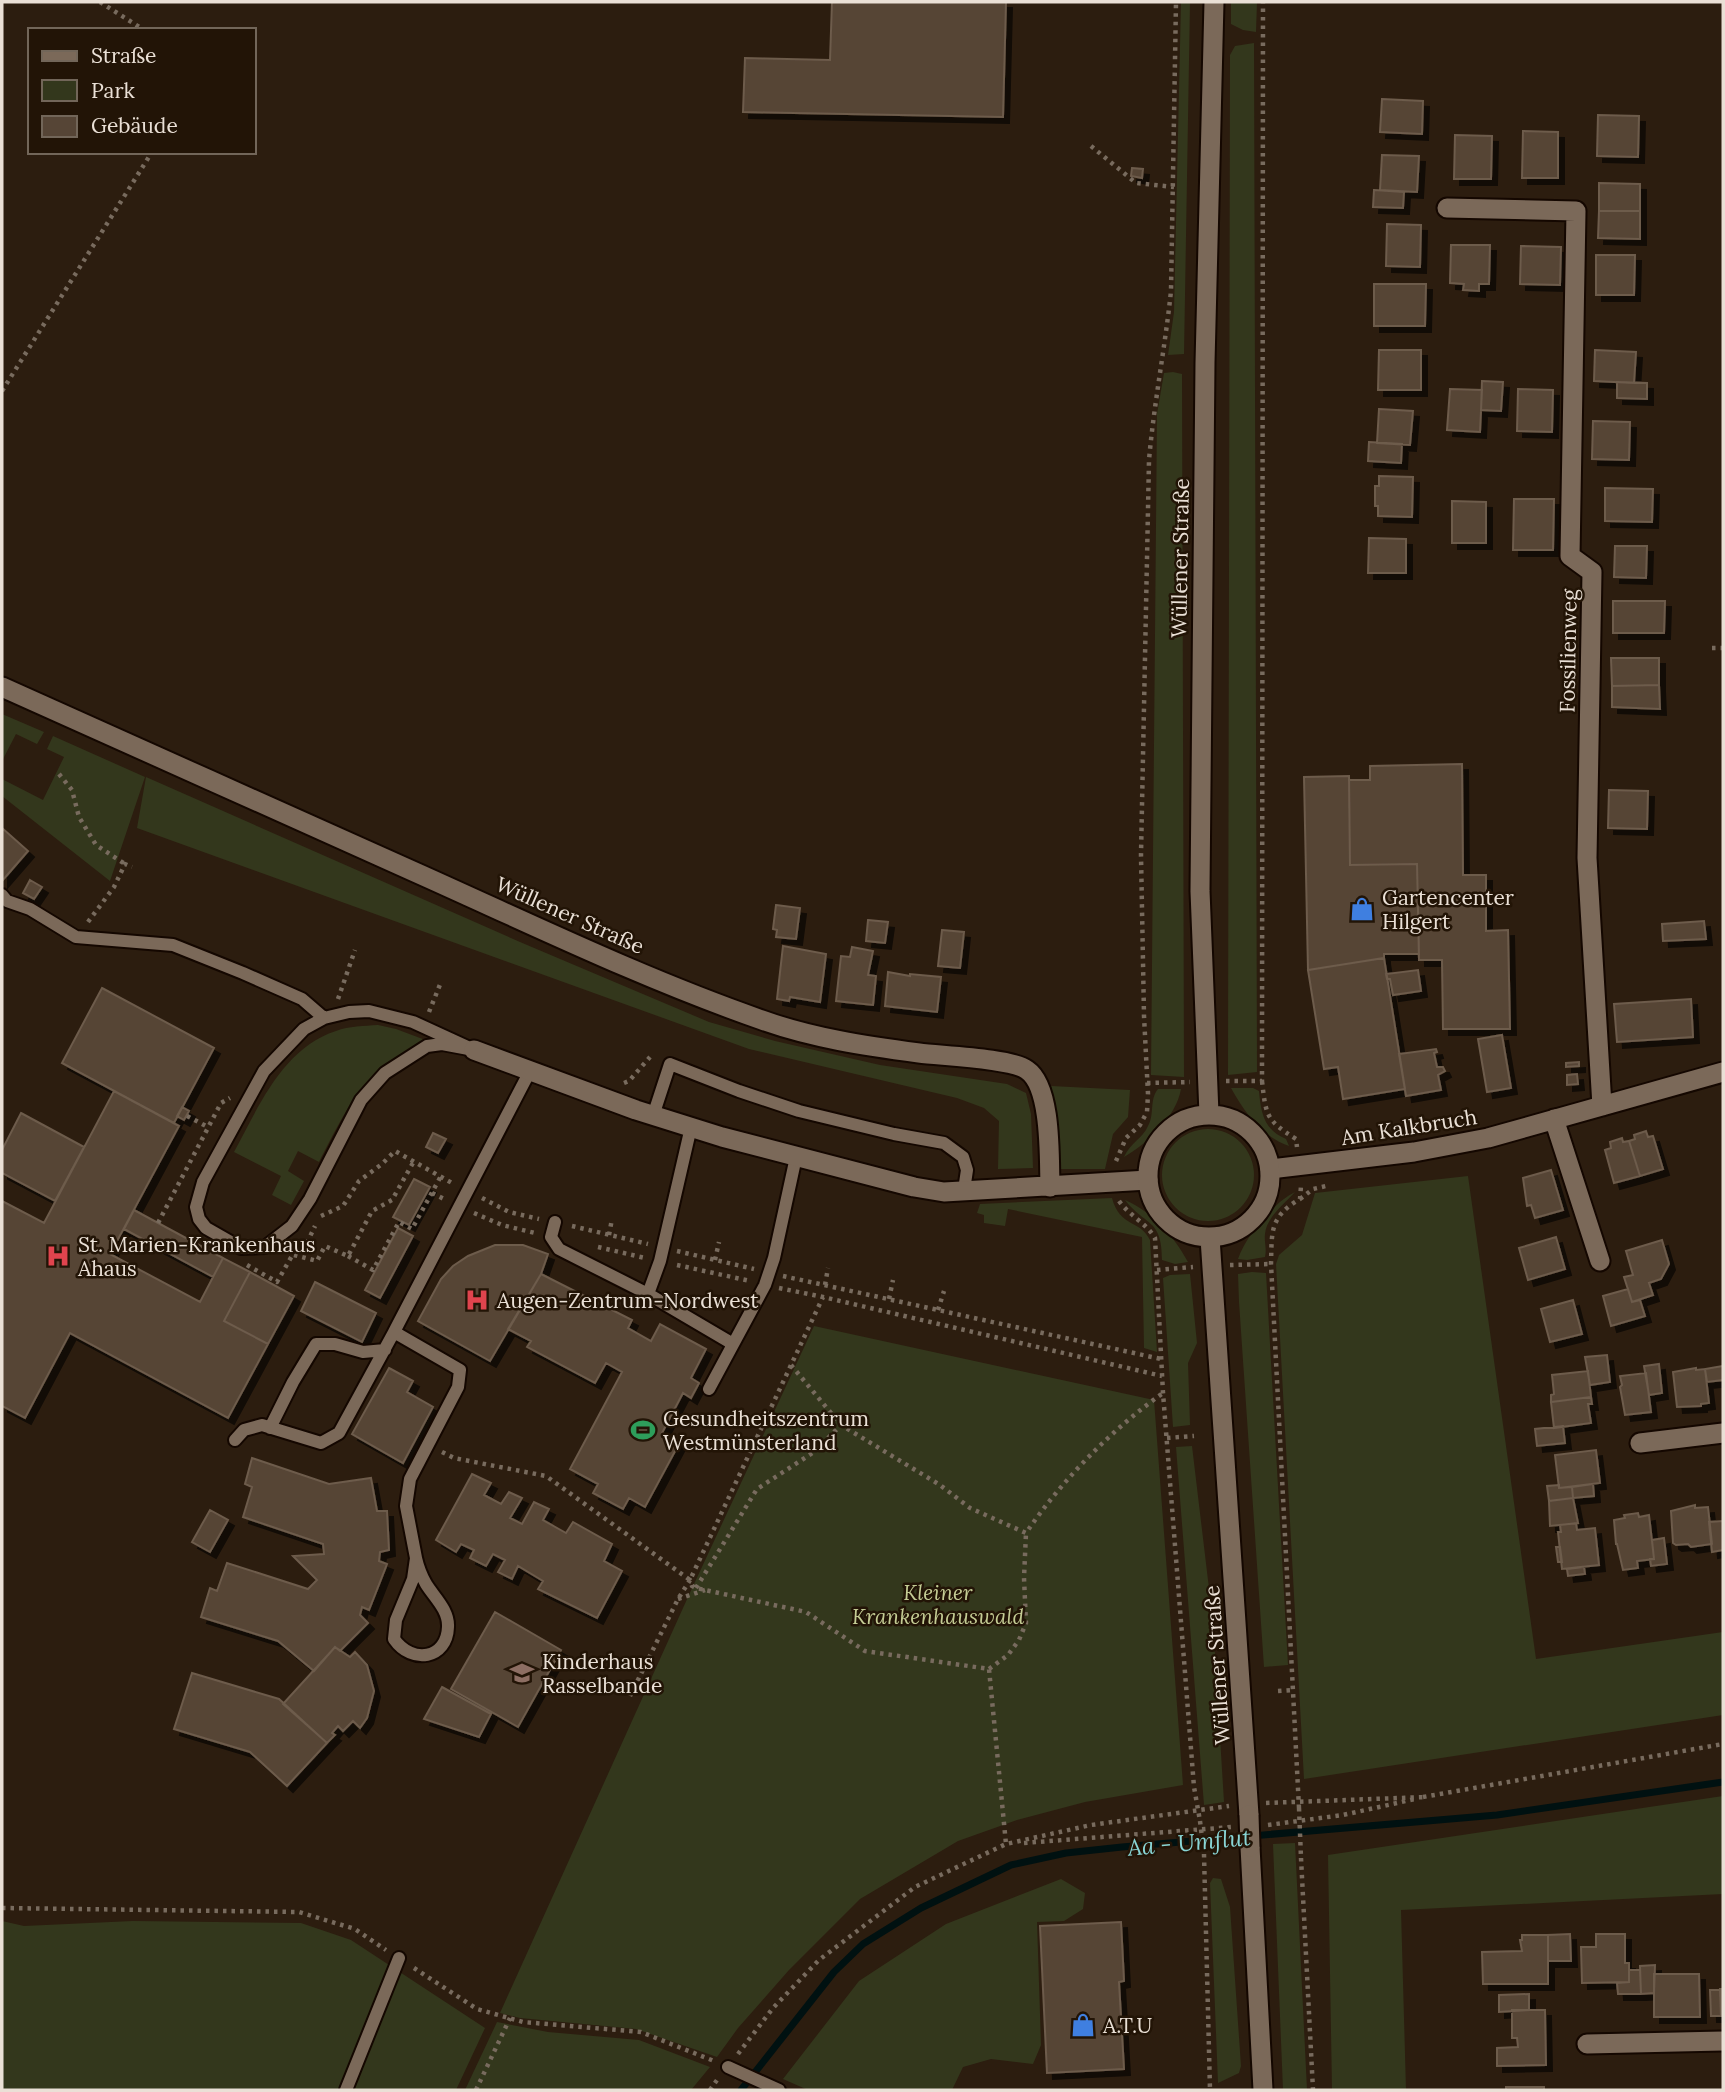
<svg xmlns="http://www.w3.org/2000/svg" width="1725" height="2092" font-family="Lora,serif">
  <defs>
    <filter id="shadow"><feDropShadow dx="6" dy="6" stdDeviation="0" flood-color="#0009"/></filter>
  </defs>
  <rect width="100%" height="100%" fill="#2c1d0f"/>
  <!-- green -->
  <path fill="#33371c" d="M1181 2H1190L1184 354 1168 355 1174 312Z
    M1231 2H1257L1256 32 1243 30 1231 24Z
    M1254 43 1257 1072 1228 1075 1230 55 1235 46Z
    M1173 372 1182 374 1184 1077 1151 1075 1157 414 1164 373Z
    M2 714 44 732 37 744 16 734 2 761Z
    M53 736 145 777 110 881 2 796V779L43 800 64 757 47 749Z
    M146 777 520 942 709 1022 775 1041 880 1065 1007 1084 1026 1093 1031 1114 1033 1168 998 1169 999 1121 984 1108 957 1098 749 1049 137 828Z
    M378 1025 396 1029 428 1041C363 1069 350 1103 319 1162L298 1151 288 1171 304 1181 291 1205 272 1195 281 1176 234 1152C259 1106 283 1048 336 1031 349 1026 364 1026 378 1025Z
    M1051 1086 1130 1090 1128 1117 1113 1134 1105 1169H1060L1058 1123Z
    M1231 1088H1253L1259 1091C1261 1113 1264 1130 1286 1139L1289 1146C1261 1136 1245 1113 1231 1088Z
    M1158 1089H1181C1176 1117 1148 1143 1124 1157 1130 1143 1143 1138 1148 1126 1155 1114 1149 1100 1158 1089Z
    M1162 1175a46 46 0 1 1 92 0a46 46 0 1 1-92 0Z
    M1468 1176 1536 1659 1723 1632V1715L1304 1779 1276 1264 1279 1255 1302 1235 1315 1193Z
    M1295 1192C1285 1203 1266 1218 1265 1234 1264 1243 1267 1248 1265 1257L1247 1260 1238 1259C1246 1236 1273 1203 1295 1192Z
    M1112 1198C1120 1228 1140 1219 1150 1240L1157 1352 1144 1348 1142 1237 1008 1209 1005 1226 984 1223V1215L977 1213 980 1204Z
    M1125 1200C1154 1213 1173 1235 1188 1262L1175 1264 1162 1260C1162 1218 1146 1227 1125 1200Z
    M1252 1272 1266 1273 1288 1665 1264 1667 1239 1302 1238 1274Z
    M1190 1274 1197 1343 1188 1363 1190 1425 1173 1427 1163 1278 1170 1275Z
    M814 1326 1154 1400 1183 1785 1085 1802 1017 1820 958 1841 860 1899 789 1970 738 2028 717 2057 636 2029 520 2018 500 2013 688 1597Z
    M1192 1446 1213 1622 1224 1802 1204 1805 1176 1447Z
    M1723 1796V1894L1401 1910 1406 2090H1332L1328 1855Z
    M1295 1843 1307 2090H1283L1273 1844Z
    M1213 1878 1221 1879 1230 1907 1241 2066 1239 2073 1218 2083 1210 1883Z
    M1061 1879 1085 1893 1083 1909 1064 1921 1037 1922 1041 2045 1033 2064 991 2059 963 2067 952 2090H808L783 2079 859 1981 946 1924Z
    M2 1921 24 1926 133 1921 301 1923 351 1940 485 2028 456 2090H2Z
    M497 2022 548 2032 639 2040 710 2067 691 2090H465Z"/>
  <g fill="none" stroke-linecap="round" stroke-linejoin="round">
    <!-- stream -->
    <path stroke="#011" stroke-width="7" d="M741 2090 834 1972 863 1944 921 1908 1011 1865 1066 1853 1122 1847 1497 1815 1723 1782"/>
  </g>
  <!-- building -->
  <path fill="#564536" stroke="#6d5b4b" stroke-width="2" filter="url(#shadow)" d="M832 2H1006L1003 117 743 112 745 58 830 60Z
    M1382 99 1423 101 1422 134 1380 132Z
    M1598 115 1639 116 1638 157 1597 156Z
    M1523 131 1558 132V178H1522Z
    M1455 135 1492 136 1491 179H1454Z
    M1382 155 1419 156 1417 192 1380 190Z
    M1132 168 1143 169 1142 178 1131 176Z
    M1599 183 1640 184V211H1599Z
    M1374 190 1404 192 1403 208 1373 207Z
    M1599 211H1640V239L1598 238Z
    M1387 224 1421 225 1420 267 1386 266Z
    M1451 245H1490L1489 284H1479V291L1463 290 1464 284 1450 283Z
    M1521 246 1561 247 1560 285 1520 284Z
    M1596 255H1635L1634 295H1596Z
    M1374 284H1426L1425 326H1374Z
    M1379 350H1421V390H1378Z
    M1595 350 1636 352 1634 383 1594 381Z
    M1482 381 1503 382 1501 411 1481 410Z
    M1617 382 1647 383V399L1617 398Z
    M1450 389 1482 390 1480 432 1447 430Z
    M1518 389 1553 390 1552 432 1517 431Z
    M1379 409 1413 411 1410 445 1377 443Z
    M1593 421 1630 422 1629 460 1592 459Z
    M1369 442 1402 444 1401 463 1368 461Z
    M1379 476 1413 477 1412 517 1378 516V506H1375V486H1379Z
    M1605 488 1653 489 1652 522 1605 521Z
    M1514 499H1554L1553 550H1513Z
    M1452 501 1486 502V543H1452Z
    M1369 538 1406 539V573H1368Z
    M1615 546H1647L1646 578 1614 577Z
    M1613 601H1665L1664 633H1613Z
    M1611 658H1659V685L1612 686Z
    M1659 685 1660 709 1612 707V686Z
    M1462 764 1463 875H1486V931L1508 930 1510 1029H1443L1442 960H1419L1417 864 1350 865 1349 780H1370V766Z
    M1349 776 1350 865 1417 864 1419 954H1384V958L1308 970 1304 777Z
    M1609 790 1648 791 1647 829 1608 828Z
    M2 828 28 851 2 881Z
    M30 880 42 887 34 899 23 893Z
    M776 905 800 908 796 939 776 937 777 930 773 929Z
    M868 920 888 922 885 943 866 941Z
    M1704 921 1706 939 1663 941 1662 924Z
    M942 930 964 932 960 968 938 966Z
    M783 946 826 954 820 1002 790 997 789 1001 777 999Z
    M852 947 873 951 868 975 876 976 873 1005 836 1001 841 956 850 957Z
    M1384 958 1405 1089 1343 1099 1338 1067 1324 1069 1308 970Z
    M1418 970 1421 991 1393 995 1390 979H1387L1386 974Z
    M888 972 910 976V974L941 977 937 1012 885 1006Z
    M102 988 214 1048 174 1123 62 1063Z
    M1691 999 1693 1037 1617 1042 1614 1004Z
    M1502 1035 1511 1088 1487 1092 1478 1039Z
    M1436 1049 1437 1052 1434 1053 1437 1067H1443L1445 1071 1438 1075 1441 1090 1406 1096 1399 1054Z
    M1579 1062V1066L1566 1067V1063Z
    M1577 1074 1578 1084 1567 1085V1075Z
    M114 1091 179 1126 110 1254 200 1302 223 1258 250 1272 224 1321 268 1344 228 1418 70 1333 25 1418 2 1406V1201L44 1223Z
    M182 1107 189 1111 184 1120 177 1116Z
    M21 1113 84 1147 55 1201 2 1173V1150Z
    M1646 1131 1648 1137 1653 1136 1663 1169 1640 1176 1629 1141 1635 1139 1634 1135Z
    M433 1133 446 1139 438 1153 426 1147Z
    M1622 1138 1623 1142 1629 1141 1640 1176 1614 1183 1605 1150 1611 1148 1610 1142Z
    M1551 1170 1563 1210 1535 1218 1531 1205 1527 1206 1523 1178Z
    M414 1179 430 1187 409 1225 393 1217Z
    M134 1210 223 1258 213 1277 124 1229Z
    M398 1228 413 1236 380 1298 365 1290Z
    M1556 1237 1565 1269 1528 1280 1519 1248Z
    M1662 1240 1669 1264 1661 1279 1649 1283 1653 1295 1632 1302 1624 1277 1633 1275 1626 1251Z
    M495 1245H523L548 1254 541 1274 490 1361 418 1321 441 1279 453 1266 468 1256Z
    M250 1272 294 1296 268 1344 224 1321Z
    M541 1274 632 1320 628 1328 651 1341 660 1324 706 1349 691 1378 699 1383 691 1398 683 1393 662 1433 680 1442 645 1507 629 1498 623 1509 593 1493 598 1484 570 1469 622 1372 606 1363 595 1383 527 1347 531 1341 508 1329Z
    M315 1282 376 1313 362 1342 301 1311Z
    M1628 1289 1632 1302 1640 1300 1645 1316 1611 1326 1603 1296Z
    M1573 1300 1582 1334 1550 1342 1541 1309Z
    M1607 1355 1610 1382 1590 1385 1585 1357Z
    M1659 1364 1662 1393 1649 1395 1644 1366Z
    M1723 1366V1380L1707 1382 1705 1369Z
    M389 1368 413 1381 407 1392 433 1407 403 1463 352 1434Z
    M1696 1368V1370L1705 1369 1709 1403 1701 1404V1406L1677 1407 1673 1372Z
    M1588 1371 1591 1397 1551 1402V1395L1554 1394 1552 1375Z
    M1646 1373 1651 1412 1625 1415 1620 1387 1622 1385 1620 1376Z
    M1591 1397 1592 1404H1588L1591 1423 1554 1428 1551 1402Z
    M1563 1426 1565 1443 1537 1446 1535 1429Z
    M1596 1450 1600 1483 1559 1488 1555 1455Z
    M252 1458 329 1484 371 1478 377 1511H387L389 1550 380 1552 379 1561 387 1564 369 1610 362 1607 360 1615 368 1623 340 1651 335 1647 314 1671 278 1641 201 1617 210 1588 217 1591 227 1563 308 1589 317 1580 293 1556 324 1554 323 1544 243 1517 252 1487 245 1484Z
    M472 1474 491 1483 484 1495 501 1504 509 1492 522 1498 510 1518 522 1524 534 1502 549 1509 543 1520 566 1533 573 1522 612 1544 604 1561 622 1571 597 1618 538 1589 543 1581 518 1566 512 1579 498 1572 505 1560 493 1554 486 1566 470 1558 474 1550 461 1544 456 1552 436 1540Z
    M1593 1484 1594 1496 1573 1498 1572 1487Z
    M1559 1485V1488L1572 1487 1573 1498 1549 1501 1547 1486Z
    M1573 1498 1578 1523 1550 1526 1549 1501Z
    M1695 1505V1508L1708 1507 1712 1544 1691 1547 1688 1544 1676 1545 1673 1543 1671 1511Z
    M210 1510 228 1520 210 1552 192 1542Z
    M1638 1513 1639 1517 1649 1515 1654 1559 1637 1561 1638 1568 1623 1570 1617 1544H1616L1614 1520 1625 1518 1624 1515Z
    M1723 1521V1550L1712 1552 1709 1522Z
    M1576 1523 1577 1530 1595 1528 1599 1565 1562 1569 1558 1532H1561L1560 1525Z
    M1664 1538 1667 1564 1651 1566 1650 1559H1654L1652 1540Z
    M1556 1547H1560L1562 1562H1558Z
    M1584 1567 1585 1574 1568 1576 1567 1569Z
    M495 1612 561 1650 518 1727 451 1689Z
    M335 1647 350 1657 355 1652 367 1665 374 1691 367 1718 360 1728 353 1721 343 1731 338 1726 332 1733 335 1735 327 1743 283 1704Z
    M192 1673 279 1699 327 1743 287 1786 250 1752 174 1729Z
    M442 1687 491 1714 479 1737 424 1719Z
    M1121 1922 1124 1981 1119 1982 1124 2069 1047 2073 1040 1926Z
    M1570 1934 1571 1961H1548V1935Z
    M1596 1934H1625V1963H1629V1982L1582 1983 1581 1947H1596Z
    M1522 1935H1548V1984H1483L1482 1952 1522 1951 1520 1940H1522Z
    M1655 1965 1654 1993 1641 1994 1640 1966Z
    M1629 1970H1640L1641 1994H1618L1617 1983 1629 1982Z
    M1654 1974H1699L1700 2017H1654Z
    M1720 1989H1723V2016H1721Z
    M1710 1990H1721V2016H1711Z
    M1529 1994V2010L1499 2012V1995Z
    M1512 2010H1545L1546 2065 1497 2066V2048L1518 2047 1517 2038H1512Z
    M1506 2087H1544V2090H1506Z"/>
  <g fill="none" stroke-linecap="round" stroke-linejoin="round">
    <!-- service casing -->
    <g stroke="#140700" stroke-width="16">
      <path id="service" d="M2 895 7 901 30 909 76 937 173 945 243 973 302 999 324 1018
        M369 1011 413 1022 474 1050 442 1044 427 1046 385 1073 361 1100 310 1199 292 1226 265 1247 241 1248 206 1228 199 1219 196 1207 203 1182 264 1071 304 1029 324 1018 349 1012Z
        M653 1116 670 1064 739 1091 799 1111 894 1134 944 1143 963 1157 967 1170 964 1190
        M555 1222 551 1237 559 1249 648 1294 733 1344
        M648 1294 660 1261 691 1127
        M709 1389 765 1285 774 1258 796 1157
        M270 1428 293 1382 316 1344H335L363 1352 385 1350
        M235 1440 244 1430 262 1425 321 1443 339 1433 394 1332
        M416 1558C418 1567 421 1575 426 1584 434 1597 449 1610 448 1627 447 1659 412 1665 394 1639L396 1620 413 1579 416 1558 406 1506 410 1479 458 1387 460 1370 394 1332 530 1071
        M728 2067 779 2090
        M346 2090 399 1958"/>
    </g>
    <!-- minor casing -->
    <g stroke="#140700" stroke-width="23">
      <path id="minor" d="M1447 208 1576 211 1570 556 1592 572 1587 858 1602 1106
        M2 687C140 750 279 810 417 873 531 924 644 979 762 1020 812 1038 866 1046 919 1053 942 1056 1011 1058 1027 1070 1052 1087 1049 1159 1050 1187
        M474 1050 636 1110 722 1137 914 1187 944 1192 1148 1180
        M1554 1119 1600 1261
        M1270 1169 1414 1152 1488 1138 1723 1072
        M1640 1443 1723 1433
        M1587 2044 1723 2041"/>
    </g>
    <!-- secondary casing -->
    <g stroke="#140700" stroke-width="23">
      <path id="secondary" d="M1209 1114 1200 891 1205 363 1214 2
        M1148 1176a61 61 0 1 1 122 0a61 61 0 1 1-122 0Z
        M1210 1238 1249 1815
        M1250 1847 1263 2090"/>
    </g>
    <!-- path -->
    <path stroke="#786b5e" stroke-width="4.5" stroke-dasharray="3.5 5" stroke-linecap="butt" d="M100 2 144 30
      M1091 146 1136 183 1174 187
      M2 391 152 152
      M1712 648H1723
      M59 774 72 790 79 817 96 845 125 864
      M88 922 114 887 125 864 132 867
      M338 999 355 950
      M429 1012 441 982
      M1226 1081H1262L1263 2
      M1262 1081C1266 1116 1266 1120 1296 1139L1297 1147
      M624 1083 629 1081 650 1057
      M1147 1083 1190 1082
      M187 1116 208 1127
      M1116 1161 1126 1138 1140 1125 1147 1112 1148 1094 1144 1016 1141 855 1149 460C1154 403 1165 348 1171 291L1176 2
      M432 1193 444 1199
      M482 1198 509 1212 539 1219
      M1300 1199 1313 1189 1326 1186
      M1119 1201C1130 1216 1146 1223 1155 1238L1163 1393 1194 1787 1200 1821
      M474 1213 502 1225 535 1233
      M321 1216 343 1206 359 1181 382 1164 395 1151 452 1183
      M158 1223 221 1103 230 1098
      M572 1226 648 1244
      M609 1235 612 1219
      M598 1247 645 1258
      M677 1251 754 1269
      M294 1255 317 1261 325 1246 348 1256 372 1211 392 1200 414 1161
      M348 1256 373 1270 399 1222 412 1229 441 1176
      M715 1260 719 1242
      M247 1265 277 1282 293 1254 305 1247 315 1226
      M677 1265 750 1281
      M1230 1265 1271 1264
      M1157 1270 1193 1267
      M783 1276 1161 1359
      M825 1285 828 1268
      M779 1288 823 1297
      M889 1299 893 1280
      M938 1310 944 1291
      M791 1365 841 1425 940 1485 970 1508 1026 1533C1062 1480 1111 1430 1163 1393
      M1167 1438 1194 1436
      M442 1452 454 1458 546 1476 690 1580 823 1297 1162 1376
      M696 1588 757 1489 814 1452 841 1425
      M678 1599 705 1590
      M989 1669 1008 1655 1019 1640 1026 1623 1024 1578 1026 1533
      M1278 1691 1293 1690
      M630 1696 678 1599 690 1580 692 1586 696 1588 806 1612 865 1651 989 1669 1006 1844
      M1423 1797 1723 1744
      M1266 1803 1426 1797
      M1299 1808 1271 1264C1272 1232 1269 1217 1300 1199L1301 1186
      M1268 1825 1343 1815 1415 1799
      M1024 1843 1232 1827
      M1204 1854 1210 2090
      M1301 1858 1313 2090
      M2 1908 299 1912 355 1929 386 1950
      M414 1968 477 2009 523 2022 641 2032 714 2061
      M738 2054 773 2008 819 1960 915 1887 1006 1844 1091 1825 1229 1806
      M476 2090 510 2018
      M710 2090 717 2080"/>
    <!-- service -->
    <use href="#service" stroke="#7b6959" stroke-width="12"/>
    <!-- minor -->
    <use href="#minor" stroke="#7b6959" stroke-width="19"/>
    <!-- secondary -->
    <use href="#secondary" stroke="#7b6959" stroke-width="19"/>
    <!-- secondary-bridge casing -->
    <g stroke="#140700" stroke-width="23" stroke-linecap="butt">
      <path id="secondary-bridge" d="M1249 1815 1250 1847"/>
    </g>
    <!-- path-bridge -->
    <path stroke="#786b5e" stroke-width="4.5" stroke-dasharray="3.5 5" stroke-linecap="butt" d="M1299 1808 1301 1858
      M1200 1821 1204 1854"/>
    <!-- secondary-bridge -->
    <use href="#secondary-bridge" stroke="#7b6959" stroke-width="19"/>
  </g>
  <!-- icons -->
  <defs>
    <g id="shop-bare" transform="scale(1.89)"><path d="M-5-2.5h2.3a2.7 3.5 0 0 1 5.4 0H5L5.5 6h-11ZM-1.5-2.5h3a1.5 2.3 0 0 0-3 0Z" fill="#3f7fe0" stroke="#221406" stroke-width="2.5" paint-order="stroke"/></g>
    <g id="hospital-bare" transform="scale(1.89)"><path d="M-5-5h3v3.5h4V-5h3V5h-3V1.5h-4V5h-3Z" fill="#e0444e" stroke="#221406" stroke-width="2.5" paint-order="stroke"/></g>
    <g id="stadium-bare" transform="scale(1.89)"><path d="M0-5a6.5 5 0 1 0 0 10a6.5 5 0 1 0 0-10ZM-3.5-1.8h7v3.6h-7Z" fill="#2e9e5b" stroke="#221406" stroke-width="2.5" paint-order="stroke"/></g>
    <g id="school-bare" transform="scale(1.89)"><path d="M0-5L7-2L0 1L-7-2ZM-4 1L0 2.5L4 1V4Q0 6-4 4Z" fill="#8d6e63" stroke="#221406" stroke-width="2.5" paint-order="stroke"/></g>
  </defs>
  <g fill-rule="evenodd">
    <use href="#shop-bare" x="1362" y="909"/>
    <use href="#hospital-bare" x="58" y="1256"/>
    <use href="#hospital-bare" x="477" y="1300"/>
    <use href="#stadium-bare" x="643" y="1430"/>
    <use href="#school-bare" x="522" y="1673"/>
    <use href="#shop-bare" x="1083" y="2025"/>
  </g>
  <g text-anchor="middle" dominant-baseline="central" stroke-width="5" stroke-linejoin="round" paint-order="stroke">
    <!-- street labels -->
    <g font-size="21" fill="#eae0d6" stroke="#221406">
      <text transform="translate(1180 558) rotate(-89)">Wüllener Straße</text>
      <text transform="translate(1568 651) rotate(-89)">Fossilienweg</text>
      <text transform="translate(570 915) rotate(24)">Wüllener Straße</text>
      <text transform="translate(1409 1127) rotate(-9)">Am Kalkbruch</text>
      <text transform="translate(1217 1665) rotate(-94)">Wüllener Straße</text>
    </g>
    <!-- poi labels -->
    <g font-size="21" fill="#eae0d6" stroke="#221406" text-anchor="start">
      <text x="1382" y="897">Gartencenter<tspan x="1382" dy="24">Hilgert</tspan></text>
      <text x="78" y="1244">St. Marien-Krankenhaus<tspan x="78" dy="24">Ahaus</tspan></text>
      <text x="497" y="1300">Augen-Zentrum-Nordwest</text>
      <text x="663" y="1418">Gesundheitszentrum<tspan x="663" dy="24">Westmünsterland</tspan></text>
      <text x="542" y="1661">Kinderhaus<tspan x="542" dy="24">Rasselbande</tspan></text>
      <text x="1103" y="2025">A.T.U</text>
    </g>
    <!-- park labels -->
    <g font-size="21" font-style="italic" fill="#c4cc94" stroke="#221406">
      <text x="938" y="1592">Kleiner<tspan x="938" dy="24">Krankenhauswald</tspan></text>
    </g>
    <!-- water labels -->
    <g font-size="23" font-style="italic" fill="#89d6d6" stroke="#221406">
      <text transform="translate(1189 1842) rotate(-5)">Aa - Umflut</text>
    </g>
  </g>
  <!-- border -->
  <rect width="1725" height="2092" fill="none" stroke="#eae0d6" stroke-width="7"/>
  <!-- legend -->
  <rect x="28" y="28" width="228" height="126" fill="#221406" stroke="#726659" stroke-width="2"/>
  <rect x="42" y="51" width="35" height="10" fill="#7b6959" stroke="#726659" stroke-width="2"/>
  <text x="91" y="63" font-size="21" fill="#eae0d6">Straße</text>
  <rect x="42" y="80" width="35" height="21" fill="#33371c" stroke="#726659" stroke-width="2"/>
  <text x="91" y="98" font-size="21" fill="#eae0d6">Park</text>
  <rect x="42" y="116" width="35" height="21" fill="#564536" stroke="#726659" stroke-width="2"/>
  <text x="91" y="133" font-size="21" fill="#eae0d6">Gebäude</text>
</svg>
